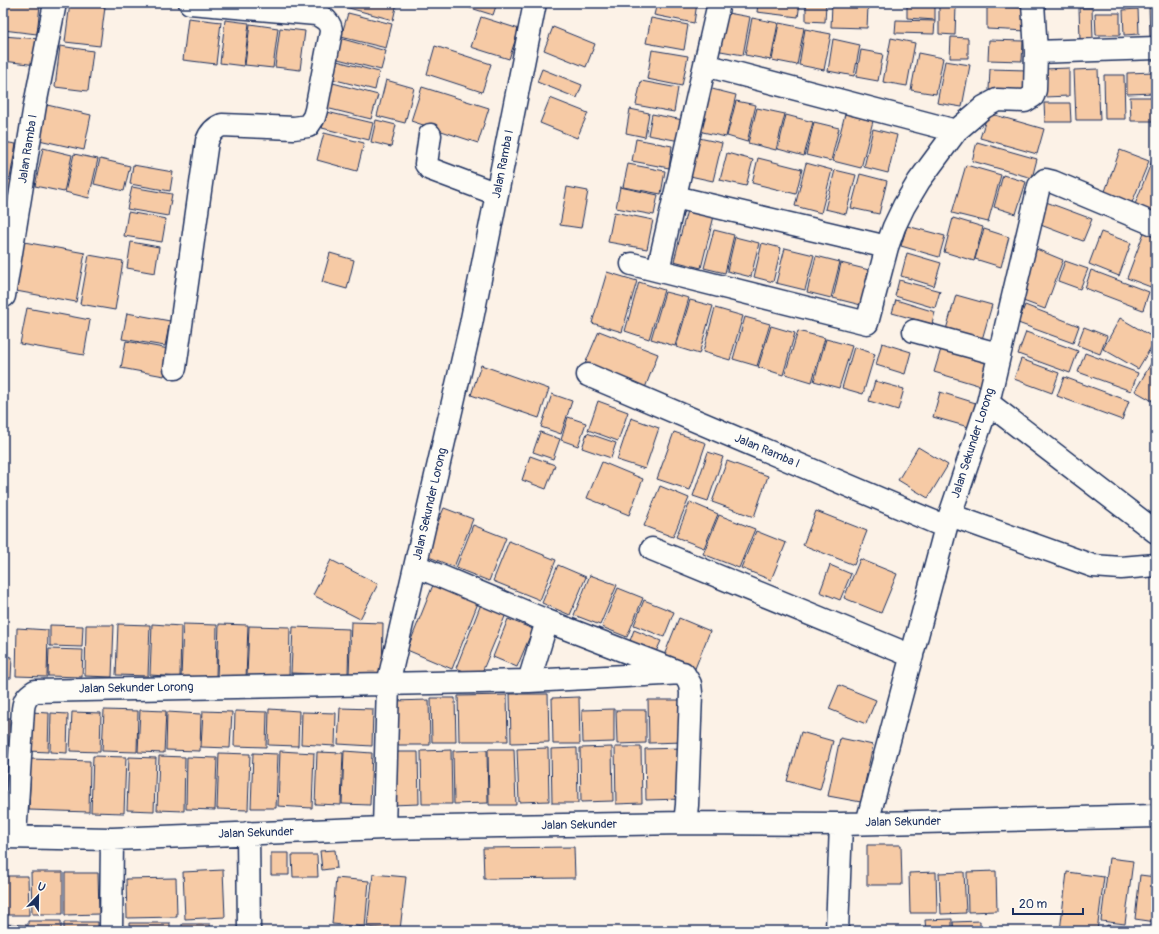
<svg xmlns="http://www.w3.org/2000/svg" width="1159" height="934" font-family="Pangolin,sans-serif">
  <rect width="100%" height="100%" fill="#fcf2e7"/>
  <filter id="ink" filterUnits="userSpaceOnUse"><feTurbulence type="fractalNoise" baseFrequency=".025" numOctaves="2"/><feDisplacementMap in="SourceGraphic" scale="8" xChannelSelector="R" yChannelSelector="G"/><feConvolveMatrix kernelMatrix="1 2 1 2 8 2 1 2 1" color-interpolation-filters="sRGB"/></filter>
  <g filter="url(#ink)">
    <!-- building -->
    <path fill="#f6caa5" stroke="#1b2f5e" d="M3 3 40 5 37 34 3 30Z
      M70 3 105 7 100 46 65 42Z
      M346 3H397L393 20 345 7Z
      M455 3H497L493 15Z
      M657 3H697L694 23 654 15Z
      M758 3H800L798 17 757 12Z
      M806 3H826L825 22 806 21Z
      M907 3 935 4V20L907 18Z
      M832 4 868 6 867 28 831 27Z
      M939 6H956L955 35 939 34Z
      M987 6 1027 8V31L987 29Z
      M1079 8H1092L1093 39H1080Z
      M1149 8H1156V37H1150Z
      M1138 9 1139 34 1124 35 1123 10Z
      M722 12 750 17 743 55 715 50Z
      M348 13 392 24 386 48 341 37Z
      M1095 13H1120V35H1096Z
      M481 17 519 29 509 59 471 47Z
      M188 18 221 22 216 64 183 60Z
      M651 18 688 25 684 50 646 43Z
      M752 18 778 23 771 60 745 55Z
      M225 20 249 23 244 66 220 63Z
      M896 20 935 21 934 34 895 33Z
      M779 23 804 28 797 65 772 60Z
      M250 24 278 28 273 68 245 65Z
      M553 27 595 44 586 67 544 50Z
      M280 28 305 31 300 70 275 67Z
      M805 29 831 34 824 70 799 65Z
      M3 36 40 39 37 65 3 61Z
      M951 37 968 38V58H950Z
      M339 38 386 51 381 70 334 58Z
      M891 38 915 43 907 86 883 82Z
      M833 39 860 45 854 76 828 71Z
      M989 40 1023 41 1022 61 988 60Z
      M60 46 93 51 88 91 55 87Z
      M435 46 491 64 482 92 427 74Z
      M652 50 688 56 682 86 647 79Z
      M861 50 883 54 878 81 856 77Z
      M918 53 943 58 936 94 911 90Z
      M333 60 379 72 375 90 328 78Z
      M945 61 970 65 962 107 937 103Z
      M1069 68V96L1045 97 1044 69Z
      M542 69 582 85 577 98 537 82Z
      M990 69 1027 70 1026 92 989 90Z
      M1098 69 1100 120H1076L1074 70Z
      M1154 72 1155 93 1127 94V73Z
      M1104 75H1124L1125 119H1105Z
      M386 80 414 88 405 123 377 116Z
      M641 81 678 88 674 112 636 105Z
      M333 83 378 95 371 119 326 108Z
      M422 87 489 108 478 143 411 121Z
      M708 88 736 95 726 137 698 131Z
      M1130 97H1153L1154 121H1131Z
      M550 98 588 113 577 138 540 123Z
      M736 101 756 105 747 142 727 136Z
      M1044 103H1070L1071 122H1045Z
      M47 105 91 115 84 150 39 140Z
      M757 108 785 114 776 150 748 143Z
      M630 109 649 113 645 137 626 133Z
      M327 112 373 123 369 140 322 128Z
      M988 113 1044 129 1037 154 980 138Z
      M652 114 683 120 680 141 648 135Z
      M845 114 873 121 861 168 833 161Z
      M786 115 813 122 804 156 778 149Z
      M376 120 396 125 391 147 371 142Z
      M814 122 839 128 831 161 806 155Z
      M873 129 897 135 888 173 864 167Z
      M324 133 364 143 357 171 317 160Z
      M699 138 722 143 713 181 690 176Z
      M636 139 672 146 669 168 632 161Z
      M3 142 16 144 10 178 3 176Z
      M977 142 1037 159 1032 178 972 161Z
      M43 148 72 155 64 192 35 186Z
      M1120 150 1149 161 1131 205 1104 194Z
      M727 153 753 160 746 186 720 180Z
      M74 154 98 159 89 198 65 192Z
      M758 158 802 169 796 194 752 183Z
      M1153 158 1156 159V216L1134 207Z
      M100 159 130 166 124 191 94 184Z
      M806 163 832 170 821 213 795 206Z
      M628 164 665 171 661 194 623 187Z
      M133 165 173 172 170 191 130 184Z
      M966 165 1001 175 988 222 952 213Z
      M835 170 856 175 846 214 825 209Z
      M860 174 887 181 879 214 851 208Z
      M1003 175 1026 182 1016 214 994 207Z
      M3 179 12 180 9 196 3 195Z
      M132 187 172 194 168 216 127 209Z
      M567 187 588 191 581 228 560 225Z
      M620 187 658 195 654 215 616 208Z
      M3 198 8 199 3 227Z
      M1046 202 1092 219 1083 241 1038 224Z
      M687 210 714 216 701 268 674 261Z
      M128 212 166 219 162 242 124 236Z
      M614 212 653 220 647 249 608 242Z
      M953 218 983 227 974 261 944 252Z
      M907 226 945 236 939 257 901 246Z
      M1146 227 1156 230V289L1127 278Z
      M984 229 1009 237 1001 267 975 259Z
      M714 230 734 235 725 273 704 268Z
      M1101 232 1131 243 1119 276 1089 264Z
      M735 237 759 243 751 277 727 271Z
      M24 242 85 253 76 302 16 291Z
      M131 242 159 247 155 273 127 268Z
      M762 243 781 248 773 282 754 277Z
      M785 248 814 255 805 290 776 283Z
      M1034 248 1063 260 1045 309 1015 298Z
      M330 253 354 260 347 289 322 282Z
      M907 253 941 263 934 286 901 276Z
      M89 255 123 261 115 310 80 304Z
      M816 256 840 262 831 298 807 292Z
      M1065 261 1088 269 1080 289 1058 281Z
      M841 263 869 270 861 305 833 298Z
      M1091 270 1149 292 1143 310 1085 288Z
      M607 272 637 281 622 332 592 323Z
      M899 280 940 291 935 308 895 296Z
      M639 282 664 290 649 339 625 331Z
      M665 292 689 298 675 346 651 339Z
      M956 295 992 305 981 343 945 333Z
      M690 300 713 306 699 354 676 347Z
      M896 300 935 312 932 324 892 313Z
      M1156 300V316L1151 314Z
      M1025 305 1079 326 1073 343 1018 323Z
      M27 308 90 320 84 355 20 344Z
      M715 308 743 316 730 360 703 352Z
      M127 313 170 321 165 346 122 339Z
      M745 317 770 324 757 366 733 359Z
      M1120 318 1156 339 1138 369 1103 349Z
      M771 326 795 333 783 375 758 367Z
      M1084 327 1107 336 1100 354 1077 345Z
      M599 331 658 354 645 388 585 364Z
      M798 331 825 338 812 382 785 374Z
      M1026 332 1078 351 1070 373 1018 354Z
      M826 339 852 346 839 388 814 381Z
      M126 341 169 349 164 376 121 368Z
      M882 343 911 352 905 374 876 365Z
      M854 347 875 354 863 394 842 388Z
      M941 349 988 363 981 386 934 372Z
      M1085 353 1138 373 1131 391 1078 372Z
      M1021 359 1059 373 1052 393 1014 379Z
      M1153 360 1156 362V403L1135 391Z
      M481 365 549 389 539 418 471 395Z
      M1064 377 1129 401 1122 420 1057 396Z
      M875 381 904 389 898 410 869 401Z
      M940 392 979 404 972 428 933 417Z
      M552 394 572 401 561 434 541 427Z
      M598 401 628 412 618 441 588 430Z
      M568 417 586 423 578 446 561 440Z
      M631 418 659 428 645 469 617 460Z
      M540 432 560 439 553 459 533 452Z
      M674 432 706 443 690 490 657 479Z
      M587 433 616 443 611 458 582 448Z
      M918 447 948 465 928 498 898 480Z
      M708 452 723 457 708 501 693 496Z
      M530 456 555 465 546 489 522 480Z
      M727 461 768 476 754 517 712 502Z
      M602 462 643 479 629 515 587 498Z
      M660 486 689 498 673 537 644 526Z
      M690 502 718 514 704 548 676 537Z
      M444 508 473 519 454 567 424 555Z
      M816 511 867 531 854 565 803 545Z
      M719 515 755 529 739 568 703 554Z
      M473 525 506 538 489 581 456 568Z
      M756 531 786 543 771 580 741 568Z
      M509 541 556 560 540 600 493 581Z
      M860 559 897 574 881 613 844 598Z
      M331 560 378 584 360 619 313 595Z
      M558 565 586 577 570 615 542 603Z
      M830 565 851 574 840 600 820 592Z
      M590 575 617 585 600 625 574 615Z
      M433 585 478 603 452 669 407 650Z
      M618 588 643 598 627 637 602 627Z
      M644 600 674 612 664 637 634 625Z
      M481 604 506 614 480 677 456 668Z
      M679 618 710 631 694 671 663 658Z
      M508 619 533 629 517 667 493 657Z
      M351 622 383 623 382 675 349 674Z
      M118 624 150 625 148 676 116 675Z
      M152 624 181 626 180 677 150 675Z
      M183 624 217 625 216 679 181 678Z
      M219 624 248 625 246 679 217 677Z
      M50 625 83 626 82 647 50 646Z
      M86 625H114L112 677 85 676Z
      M249 626 290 627 289 678 247 676Z
      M293 627 349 629 348 675 291 673Z
      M17 628 48 630 47 677 16 676Z
      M634 630 661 641 654 656 628 646Z
      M49 649 83 650 82 677 48 676Z
      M3 656 12 657 11 678H3Z
      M839 685 876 700 866 724 829 709Z
      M510 694H548L549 742 511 743Z
      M507 695 508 741H459L458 696Z
      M579 697 580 744H553L552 698Z
      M431 698H455L456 742H432Z
      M429 700 430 745H394L393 701Z
      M648 700H684L685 742 649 743Z
      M340 708 373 709 372 746 338 744Z
      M269 709 299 711 298 746 268 745Z
      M614 709V742L583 743 582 710Z
      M104 710 138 711 137 752 102 751Z
      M140 710 166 711 164 753 138 752Z
      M616 710H646V743L617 744Z
      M203 711 232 712 230 748 201 747Z
      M235 711 267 712 266 747 234 746Z
      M30 712 49 713 48 752 29 751Z
      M72 712 101 713 100 752 70 751Z
      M167 712 201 714 200 751 166 750Z
      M302 712 336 713 335 746 301 744Z
      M51 713 68 714 67 753 50 752Z
      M3 718H10L9 747H3Z
      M801 732 833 741 820 790 787 781Z
      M840 738 873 745 861 802 828 796Z
      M612 747 613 801 581 802 580 748Z
      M615 747H641L642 803 616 804Z
      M548 748 549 801 519 802 517 749Z
      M577 748 578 803H552L551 749Z
      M682 748 683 799 646 800 645 749Z
      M488 749H514L516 805H489Z
      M3 750H8L7 770H3Z
      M451 750 452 804H422L421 751Z
      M487 750 488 803 454 804 453 751Z
      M280 751 314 753 312 808 278 806Z
      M344 751 372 753 370 805 342 804Z
      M317 752 343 753 341 805 315 804Z
      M390 752H418L419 804 391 805Z
      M219 753 250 754 248 810 217 809Z
      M253 753 278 754 276 808H251Z
      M93 756 126 757 124 813 91 812Z
      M159 756 185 757 184 811 157 810Z
      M129 757 156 758 154 811 127 810Z
      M187 757 217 758 215 810 186 809Z
      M31 759 90 761 89 812 29 810Z
      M3 771H6V787H3Z
      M3 789H5L4 817H3Z
      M867 845H901L902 885H867Z
      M574 847 575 878 484 879 483 848Z
      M335 850 337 868 322 870 320 851Z
      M271 853H289V875H271Z
      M292 855H317L318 877H293Z
      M1109 858 1133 861 1125 924 1101 921Z
      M223 870 225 917 185 919 183 872Z
      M996 871 997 911 968 912 967 872Z
      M31 872H63V914H32Z
      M936 872 937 913H910L909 873Z
      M964 872 966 913 941 914 939 873Z
      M1067 872 1104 877 1097 931H1060Z
      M65 873H98L99 914 65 915Z
      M373 874 406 877 400 930 367 927Z
      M1140 875 1156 877V922L1135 919Z
      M3 876H28L29 915H3Z
      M176 878 177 917 127 918 126 879Z
      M336 878 369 881 365 927 332 924Z
      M952 919V931H926L925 920Z
      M28 921H61V931H28Z
      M980 921V931H954L953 922Z
      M64 922H98V931H64Z
      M129 923H170V931H129Z
      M3 924 27 925V931H3Z
      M182 924H210L211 931H182Z
      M1107 925 1154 931H1106Z
      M281 930H348V931H281Z"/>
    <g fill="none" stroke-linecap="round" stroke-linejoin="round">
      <!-- minor casing -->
      <g stroke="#1b2f5e" stroke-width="25">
        <path id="minor" d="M1036 52 1156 48
          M705 65 956 131
          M430 135 426 164 430 169 497 194
          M675 197 887 247
          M632 264 867 323 887 247 894 227 904 206 919 181 956 131 984 107 997 100 1025 101 1033 96 1035 90 1036 52 1033 3
          M658 270 719 3
          M4 296 35 105 55 3
          M914 331 998 354
          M175 368 207 141C210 133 214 128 222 125L294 128 308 126 314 117 316 110 331 32C331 22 324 18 316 14L190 3
          M588 375 946 527
          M988 403 1156 532
          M950 515 1093 566 1121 568 1156 565
          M652 549 912 656
          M416 566 547 621 684 674 690 684 691 693 687 805 685 823
          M529 681 547 621
          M867 823 946 527 988 403 1039 186 1045 180 1053 182 1156 225
          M384 828 388 684 471 324 535 3
          M248 833 249 931
          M3 837 112 839 384 828 685 823 841 824 1156 816
          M15 837 23 709C24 700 27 696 35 691L529 681 683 673
          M111 931 112 839
          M837 931 841 824"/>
      </g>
      <!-- minor -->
      <use href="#minor" stroke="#fdfcf7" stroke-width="22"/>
    </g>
  </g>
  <g text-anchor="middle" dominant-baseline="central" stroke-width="3" stroke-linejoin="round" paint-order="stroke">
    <!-- street labels -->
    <g font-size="12" fill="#1b2f5e" stroke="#fdfcf7">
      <text transform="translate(28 149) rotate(-81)">Jalan Ramba I</text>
      <text transform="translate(503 164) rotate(-79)">Jalan Ramba I</text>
      <text transform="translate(973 443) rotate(-72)">Jalan Sekunder Lorong</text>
      <text transform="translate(767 451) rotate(23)">Jalan Ramba I</text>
      <text transform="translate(430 504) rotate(-77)">Jalan Sekunder Lorong</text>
      <text transform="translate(136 688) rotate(-1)">Jalan Sekunder Lorong</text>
      <text transform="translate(903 822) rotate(-1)">Jalan Sekunder</text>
      <text transform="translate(579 825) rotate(-1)">Jalan Sekunder</text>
      <text transform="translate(256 833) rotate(-2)">Jalan Sekunder</text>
    </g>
  </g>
  <!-- margin -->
  <rect width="1159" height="934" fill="none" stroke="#fdfcf7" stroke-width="16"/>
  <rect x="8" y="8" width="1143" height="918" fill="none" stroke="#1b2f5e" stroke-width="1.5" filter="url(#ink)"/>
  <!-- north arrow -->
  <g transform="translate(38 896) rotate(22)" stroke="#fdfcf7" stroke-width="3" paint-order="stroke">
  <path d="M0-3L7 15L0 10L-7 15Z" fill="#1b2f5e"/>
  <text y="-6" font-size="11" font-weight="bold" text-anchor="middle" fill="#1b2f5e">U</text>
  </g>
  <!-- scale -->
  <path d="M1013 908v6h70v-6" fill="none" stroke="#1b2f5e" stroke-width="2"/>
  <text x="1019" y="908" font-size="12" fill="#1b2f5e" stroke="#fdfcf7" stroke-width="3" paint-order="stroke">20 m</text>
</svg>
